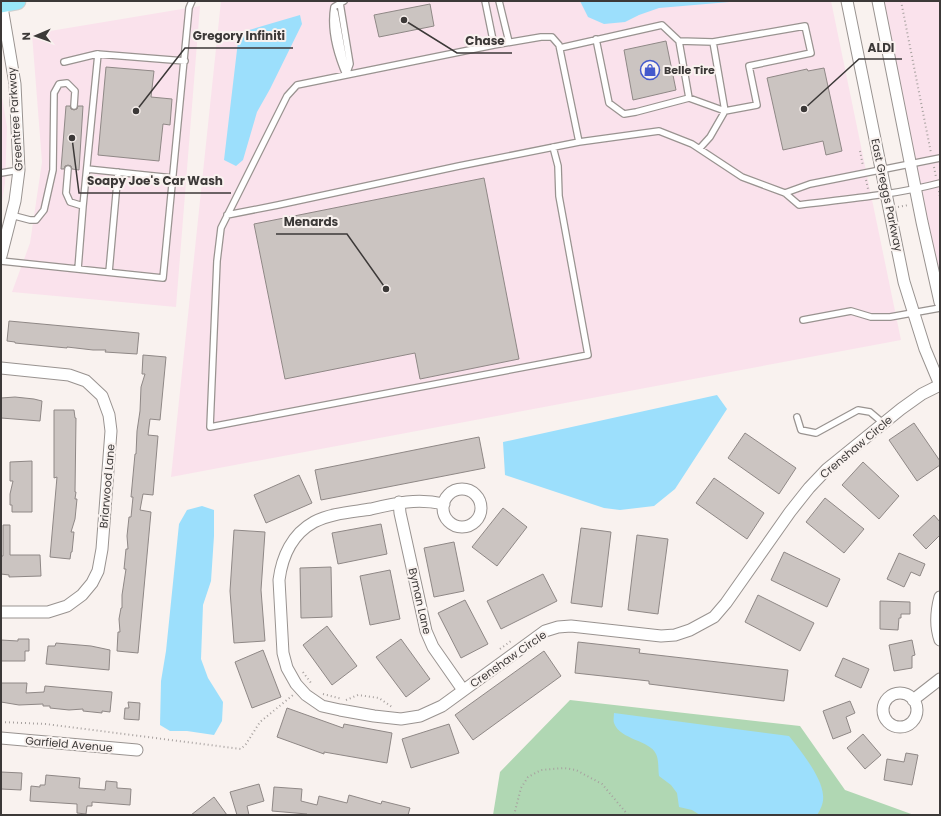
<svg xmlns="http://www.w3.org/2000/svg" width="941" height="816" font-family="Poppins,sans-serif">
  <rect width="100%" height="100%" fill="#f9f2ef"/>
  <!-- commercial -->
  <path fill="#fae2ec" d="M221 1H831L901 340 171 477Z
    M884 1H940V300Z
    M200 6 176 307 12 292 30 243 42 162 32 34Z
    M1 91 7 127 5 183 1 208Z"/>
  <!-- green -->
  <path fill="#b0d7b3" d="M570 700 800 726 845 790 914 815H493L500 772Z"/>
  <!-- water -->
  <path fill="#9cdffc" d="M580 1H741L659 8 639 15 625 22 604 24 588 17Z
    M300 15 302 24 270 89 257 112 243 160 236 166 224 160 239 33Z
    M717 395 727 409 675 489 654 506 620 510 604 508 505 475 503 442Z
    M202 506 214 510V536L211 581 203 605 201 659 208 678 223 702 222 721 214 735 187 731H170L160 725 161 681 166 651 179 524 187 510Z
    M614 713 789 736C800 750 822 777 823 795 824 802 821 809 817 815H700L692 810 679 807 677 793 671 785 659 776C658 769 659 760 656 754 650 740 620 740 614 723 613 720 614 716 614 713Z"/>
  <!-- building -->
  <path fill="#cbc4c1" stroke="#8f8886" d="M430 4 434 26 379 37 374 15Z
    M666 41 676 90 633 100 624 50Z
    M106 67 154 71 151 97 172 99 170 125 163 124 159 161 98 155Z
    M824 68 842 151 826 155 823 141 783 150 767 78 807 69 808 71Z
    M66 106H70L71 109 74 110 77 109 78 106H83L79 170 72 169 71 166 68 165 65 166 64 169H61Z
    M484 178 519 359 420 379 415 353 285 379 254 224Z
    M9 321 139 333 137 354 105 352 106 350H93L67 347V348L15 343V342L7 341Z
    M143 355 166 357 160 420 150 419 148 435 158 436 153 495 143 494 140 510 151 512 138 653 117 651 118 632H120L119 619 121 608H122V595L126 569H124L126 549H128L127 536 129 517H131L133 497H131L135 454H136L137 431 140 411 141 387 145 374H142Z
    M15 397 34 399 42 401 40 421 1 418V398Z
    M54 410H74L75 418H76L75 492H76L75 499H77L75 519 71 532H74L72 552H71L70 559 50 557 57 477 54 478Z
    M914 423 940 461V465L917 481 889 440Z
    M745 433 796 468 779 494 728 458Z
    M479 437 485 468 321 500 315 470Z
    M32 461V512H12V505H10V494L13 481H10V462Z
    M863 462 899 496 879 519 842 485Z
    M299 475 312 503 266 523 254 495Z
    M714 478 764 513 747 539 696 503Z
    M825 498 864 529 844 553 806 522Z
    M503 508 527 527 497 566 472 547Z
    M934 515 940 522V535L926 549 913 535Z
    M381 524 387 554 338 564 332 533Z
    M3 525H10V555H40L41 576 9 577V575L1 574V556H3Z
    M581 528 611 532 602 607 571 603Z
    M234 530 265 532 261 590 265 641 234 643 230 591Z
    M637 535 668 539 658 614 628 610Z
    M454 542 464 591 434 597 424 548Z
    M784 552 840 579 827 607 771 580Z
    M899 553 925 564 920 576 911 572 904 587 887 579Z
    M331 567 332 617 301 618 300 568Z
    M390 570 400 619 370 625 360 576Z
    M543 574 557 601 501 629 487 601Z
    M758 595 814 623 800 651 745 622Z
    M465 600 488 644 461 658 438 613Z
    M880 601 910 602V614H901V618H899L898 630 880 629Z
    M327 626 357 666 332 685 303 645Z
    M18 639H29V651H25V661H1V640L18 641Z
    M401 639 430 679 406 697 376 657Z
    M912 640 915 655 912 656V668L894 671 889 645Z
    M578 642 640 649 639 653 788 670 784 701 649 684V681L575 673Z
    M56 643 91 646 110 650 109 670 46 664 48 646H55Z
    M263 650 281 697 252 708 235 662Z
    M544 651 561 676 473 740 455 715Z
    M843 658 869 669 861 688 835 676Z
    M1 683H27L26 693 44 692 45 686 112 692 110 712 102 711V713L83 711V709L69 710 50 708V706H43V704L19 705 1 702Z
    M850 701 855 713 846 717 851 732 833 739 823 711Z
    M128 702 140 703 139 720 124 719 125 708H129Z
    M287 708 343 728 344 724 392 733 387 763 324 752V754L277 737Z
    M449 724 459 753 411 768 402 739Z
    M863 734 881 755 865 769 847 748Z
    M906 753 918 755 912 785 884 780 887 759 904 762Z
    M1 772 22 773 21 790 1 789Z
    M46 775 80 778 79 788 105 790 106 781 117 782V788L131 789 130 805 92 802V806H87L86 814 77 813V804L30 801 31 786 40 787V785H45Z
    M259 784 264 801 247 806 249 815H237L230 792Z
    M274 787 302 789 301 801 317 805 319 796 347 803 349 795 381 804 382 801 410 808 408 815H307V814L272 811Z
    M214 797 227 815H191Z"/>
  <g fill="none" stroke-linecap="round" stroke-linejoin="round">
    <!-- lane casing -->
    <g stroke="#999390" stroke-width="8">
      <path id="lane" d="M344 1 334 7C330 29 337 54 346 75
        M485 1 494 45
        M499 1 509 42
        M340 3 350 64 346 75
        M335 12 345 67
        M596 39 609 103 624 114 636 112 689 98
        M679 41 689 98 725 111 757 105 749 66 811 53 805 26 713 42 725 111 710 137 700 148
        M560 48 662 25 679 41 713 42
        M64 62 97 54 185 61
        M553 147 558 166 559 196 588 355 210 427 217 261 221 228 287 96 297 85 494 45 541 37H552L559 45 579 142 659 131 692 144 742 177 785 193 799 205C847 199 894 195 940 183
        M68 169 66 193 70 202 83 206 78 269
        M87 169 173 178
        M1 173 19 170
        M785 193 810 184 940 158
        M83 206 98 54
        M11 215 30 220H36L44 210 53 170 54 93 59 84 67 83 75 91 74 106
        M227 215 278 205 459 166 579 142
        M1 261 163 278 189 8 192 1
        M109 272 118 172
        M803 320 851 311 871 317H890L940 308
        M797 417 801 430 816 433 858 410 870 412 883 423"/>
    </g>
    <!-- street casing -->
    <g stroke="#999390" stroke-width="13">
      <path id="street" d="M847 1 904 282 925 349 940 385
        M878 1 922 222 940 302
        M1 256 15 201 19 170 15 84 1 1
        M1 368 69 375 86 381 102 396 109 415 111 431 102 549 98 571 92 583 82 595 67 606 48 612H1
        M443 508a19 19 0 1 1 38 0a19 19 0 1 1-38 0Z
        M399 502 400 513 426 631 433 647 463 690
        M444 504C417 498 396 503 371 509 353 512 331 513 314 522 292 534 282 557 279 580L283 653 287 668 296 684 306 695 322 706 340 710 374 716 401 719 420 716 442 706 545 631 558 627 571 626 661 636 675 635 690 630 714 617 726 603 790 512 809 488 827 469 901 409 922 394 940 385
        M940 597C936 612 935 626 940 640
        M883 710a17 17 0 1 1 34 0a17 17 0 1 1-34 0Z
        M913 700 940 679
        M1 738 137 750"/>
    </g>
    <!-- primary casing -->
    <g stroke="#d0cfcf" stroke-width="19">
      <path id="primary" d="M1 4 17 1"/>
    </g>
    <!-- path -->
    <path stroke="#a7a19f" stroke-width="2" stroke-dasharray="1 3" stroke-linecap="butt" d="M901 1 931 153
      M860 151 863 166
      M934 167 936 177
      M866 180 868 189
      M939 191 940 197
      M898 207 909 205
      M500 649 511 641
      M303 672 311 683
      M323 694 342 699
      M346 700 358 695 379 698 392 707
      M1 722 46 724 241 749 246 744 260 722 293 695
      M514 815 521 788 528 777 541 770 564 768 576 770 602 784 628 815"/>
    <!-- lane -->
    <use href="#lane" stroke="#fff" stroke-width="5.5"/>
    <!-- street -->
    <use href="#street" stroke="#fff" stroke-width="11"/>
    <!-- primary -->
    <use href="#primary" stroke="#99e8f8" stroke-width="17"/>
  </g>
  <!-- icons -->
  <defs>
    <g id="shop-ring" transform="scale(1)"><circle r="9.5" fill="#f9f2ef" stroke="#4459cd" stroke-width="1.5"/><path d="M-5-2.5h2.3a2.7 3.5 0 0 1 5.4 0H5L5.5 6h-11ZM-1.5-2.5h3a1.5 2.3 0 0 0-3 0Z" fill="#4459cd"/></g>
  </defs>
  <g fill-rule="evenodd">
    <use href="#shop-ring" x="650" y="70"/>
  </g>
  <g text-anchor="middle" dominant-baseline="central" stroke-width="4" stroke-linejoin="round" paint-order="stroke">
    <!-- poi labels -->
    <g font-size="11" font-weight="bold" fill="#3c3938" stroke="#f9f2ef" text-anchor="start">
      <text x="664" y="70">Belle Tire</text>
    </g>
    <!-- street labels -->
    <g font-size="11" fill="#3c3938" stroke="#f9f2ef">
      <text transform="translate(15 119) rotate(-94)">Greentree Parkway</text>
      <text transform="translate(887 195) rotate(78)">East Greggs Parkway</text>
      <text transform="translate(856 447) rotate(-40)">Crenshaw Circle</text>
      <text transform="translate(107 486) rotate(-85)">Briarwood Lane</text>
      <text transform="translate(420 601) rotate(77)">Byman Lane</text>
      <text transform="translate(508 659) rotate(-35)">Crenshaw Circle</text>
      <text transform="translate(69 744) rotate(5)">Garfield Avenue</text>
    </g>
  </g>
  <!-- callouts -->
  <path fill="none" stroke="#3c3938" stroke-width="1.5" d="M136 111L185 48H293M404 20L457 53H512M804 109L859 59H902M72 138L79 193H231M386 289L347 234H276"/>
  <g fill="#3c3938" stroke="#f9f2ef" stroke-width="1.5">
    <circle cx="136" cy="111" r="4"/>
    <circle cx="404" cy="20" r="4"/>
    <circle cx="804" cy="109" r="4"/>
    <circle cx="72" cy="138" r="4"/>
    <circle cx="386" cy="289" r="4"/>
  </g>
  <g font-size="12" text-anchor="middle" font-weight="bold" fill="#3c3938" stroke="#f9f2ef" stroke-width="4" stroke-linejoin="round" paint-order="stroke">
    <text x="239" y="40">Gregory Infiniti</text>
    <text x="485" y="45">Chase</text>
    <text x="881" y="52">ALDI</text>
    <text x="155" y="185">Soapy Joe's Car Wash</text>
    <text x="311" y="226">Menards</text>
  </g>
  <!-- border -->
  <rect width="941" height="816" fill="none" stroke="#3c3938" stroke-width="4"/>
  <!-- north arrow -->
  <g transform="translate(36 36) rotate(268)" stroke="#f9f2ef" stroke-width="3" paint-order="stroke">
  <path d="M0-3L7 15L0 10L-7 15Z" fill="#3c3938"/>
  <text y="-6" font-size="11" font-weight="bold" text-anchor="middle" fill="#3c3938">N</text>
  </g>
</svg>
